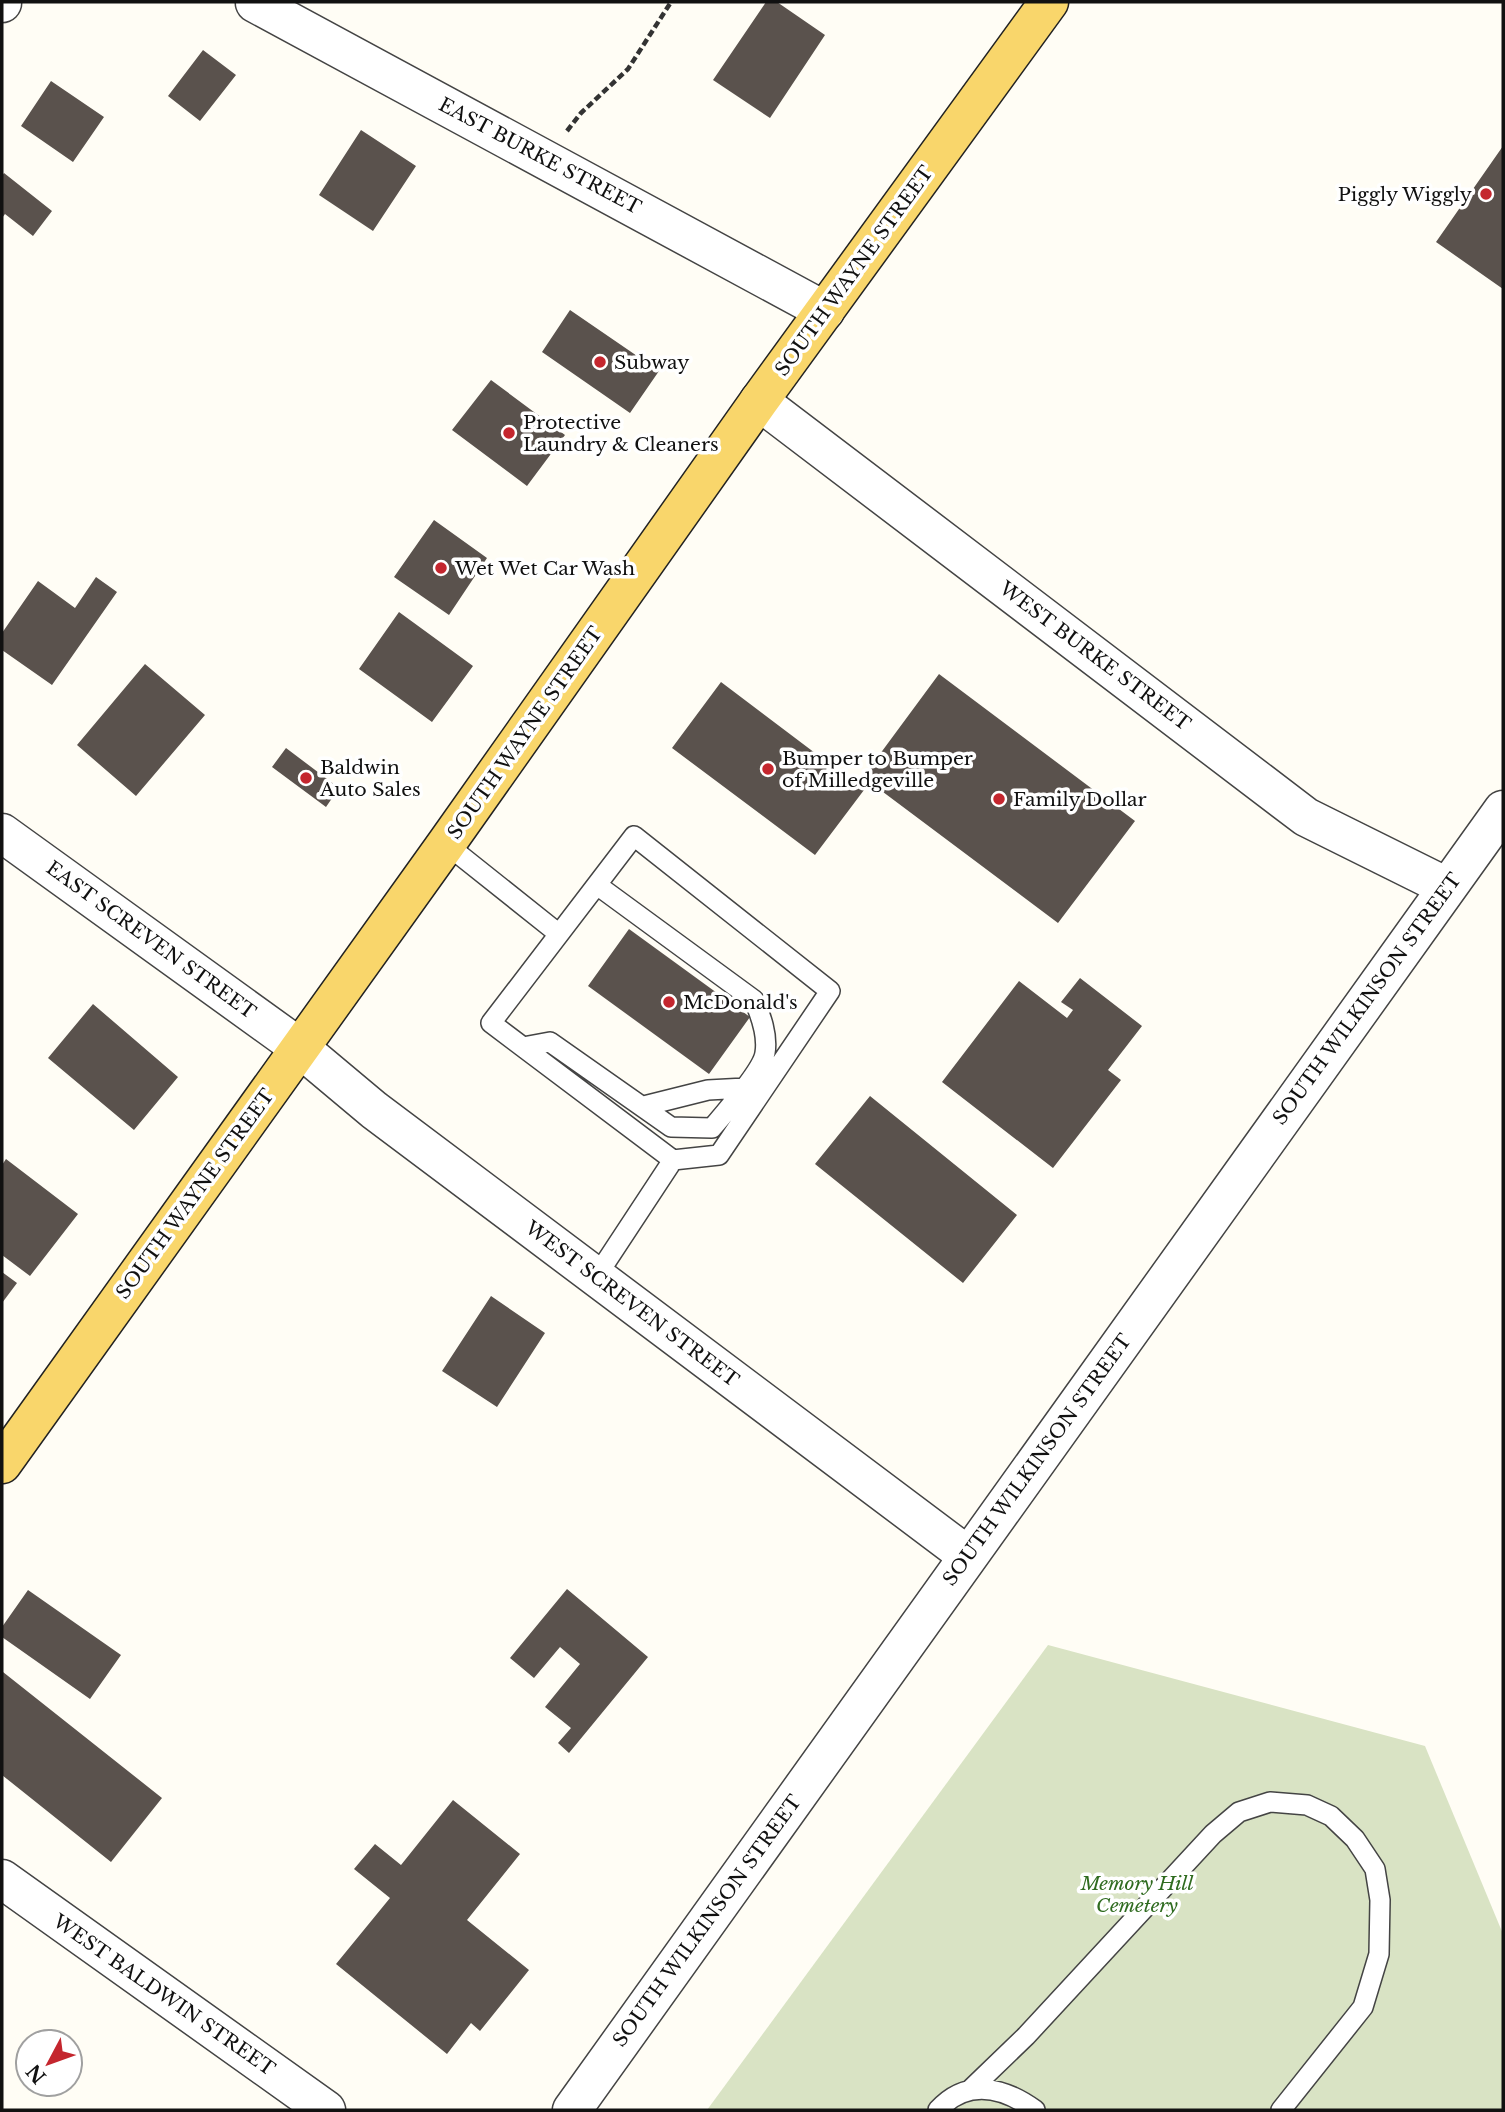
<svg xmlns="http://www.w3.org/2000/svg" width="1505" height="2112" font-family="'Libre Baskerville',serif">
  <rect width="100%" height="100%" fill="#fffdf5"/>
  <!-- cemetery -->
  <path fill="#d9e3c4" d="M1048 1645 1425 1746 1503 1934V2110H707Z"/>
  <!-- building -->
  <path fill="#5a524d" d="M766 2H777L825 35 770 118 713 80Z
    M203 50 236 75 200 121 168 96Z
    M51 81 104 117 73 162 21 126Z
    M361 130 416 166 373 231 319 195Z
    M1503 146V289L1436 242Z
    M4 173 52 211 33 236 5 214 2 218V176Z
    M570 310 659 371 630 413 542 352Z
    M491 380 565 435 527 486 452 430Z
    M434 520 487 558 449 615 394 577Z
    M96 577 117 592 52 685 2 650V633L38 581 75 608Z
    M399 612 473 666 432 722 359 669Z
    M145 664 205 715 136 796 77 745Z
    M939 674 1135 821 1058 923 863 777Z
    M721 682 864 790 815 855 672 748Z
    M286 748 339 788 326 807 272 767Z
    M629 929 750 1017 709 1074 588 986Z
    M1080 978 1142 1026 1108 1070 1121 1080 1053 1168 942 1082 1019 981 1067 1018 1073 1010 1061 1002Z
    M93 1004 178 1077 134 1130 48 1058Z
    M870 1096 1017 1215 963 1283 815 1164Z
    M6 1159 78 1214 30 1276 2 1255V1165Z
    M2 1272 17 1283 2 1303Z
    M491 1296 545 1333 497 1407 442 1371Z
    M567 1589 648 1657 569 1753 558 1743 571 1728 545 1707 580 1664 560 1647 534 1678 510 1658Z
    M28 1590 121 1655 90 1699 2 1637V1627Z
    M3 1672 162 1798 111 1862 2 1775Z
    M453 1800 520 1854 467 1920 529 1970 480 2031 471 2023 447 2054 336 1964 390 1898 354 1869 375 1844 401 1865Z"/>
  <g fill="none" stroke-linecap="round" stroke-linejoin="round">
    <!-- service casing -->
    <g stroke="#444" stroke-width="22">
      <path id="service" d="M634 836 830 991 719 1155 673 1160 491 1023Z
        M446 844 559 934
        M523 1047 550 1042 671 1127 712 1128C724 1114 763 1069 765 1053 768 1035 761 1016 754 1000L597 885
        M644 1106 708 1090 745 1088
        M596 1277 673 1160
        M970 2090 1026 2036 1213 1834 1239 1812 1270 1802 1307 1805 1331 1816 1355 1839 1375 1869 1380 1900 1379 1954 1363 2007 1281 2110
        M938 2110C967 2078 1003 2087 1035 2110"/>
    </g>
    <!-- minor casing -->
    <g stroke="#444" stroke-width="41">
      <path id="minor" d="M255 3 825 311
        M759 401 1306 817 1447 887
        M2 1879 326 2110"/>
    </g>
    <!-- tertiary casing -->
    <g stroke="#444" stroke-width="41">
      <path id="tertiary" d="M2 3V2
        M2 833 300 1048 374 1110 968 1556
        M572 2110 1503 810"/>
    </g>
    <!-- primary casing -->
    <g stroke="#222" stroke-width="41">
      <path id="primary" d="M2 1464 446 844 759 401 1049 2"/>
    </g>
    <!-- path -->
    <path stroke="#333" stroke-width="4.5" stroke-dasharray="7 3.5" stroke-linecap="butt" d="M567 131 581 113 628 69 671 2"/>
    <!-- service -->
    <use href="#service" stroke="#fff" stroke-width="19"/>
    <!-- minor -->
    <use href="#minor" stroke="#fff" stroke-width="38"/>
    <!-- tertiary -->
    <use href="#tertiary" stroke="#fff" stroke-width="38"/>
    <!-- primary -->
    <use href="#primary" stroke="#f9d66b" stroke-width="38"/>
  </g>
  <!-- markers -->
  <g fill="#c4262e" stroke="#fff" stroke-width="2.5">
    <circle cx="1486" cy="194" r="7"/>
    <circle cx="600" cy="362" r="7"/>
    <circle cx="509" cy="433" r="7"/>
    <circle cx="441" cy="568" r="7"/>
    <circle cx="768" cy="769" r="7"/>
    <circle cx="306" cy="778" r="7"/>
    <circle cx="999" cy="799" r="7"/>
    <circle cx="669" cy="1002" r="7"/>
  </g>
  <g text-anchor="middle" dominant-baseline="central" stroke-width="7" stroke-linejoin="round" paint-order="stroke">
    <!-- street labels -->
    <g font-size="19" fill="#111" stroke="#fff">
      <text transform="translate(540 156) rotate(28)">EAST BURKE STREET</text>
      <text transform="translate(854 271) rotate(-54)">SOUTH WAYNE STREET</text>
      <text transform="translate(1095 656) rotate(37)">WEST BURKE STREET</text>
      <text transform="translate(525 733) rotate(-55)">SOUTH WAYNE STREET</text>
      <text transform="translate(151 940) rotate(36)">EAST SCREVEN STREET</text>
      <text transform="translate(1367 999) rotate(-54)">SOUTH WILKINSON STREET</text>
      <text transform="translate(195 1194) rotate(-54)">SOUTH WAYNE STREET</text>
      <text transform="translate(632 1304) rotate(37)">WEST SCREVEN STREET</text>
      <text transform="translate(1037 1460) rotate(-54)">SOUTH WILKINSON STREET</text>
      <text transform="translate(707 1921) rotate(-54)">SOUTH WILKINSON STREET</text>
      <text transform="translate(164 1995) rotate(35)">WEST BALDWIN STREET</text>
    </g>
    <!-- poi labels -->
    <g font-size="19" fill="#111" stroke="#fff" text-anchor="start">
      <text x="1472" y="194" text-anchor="end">Piggly Wiggly</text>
      <text x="614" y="362">Subway</text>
      <text x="523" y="422">Protective<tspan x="523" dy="22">Laundry &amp; Cleaners</tspan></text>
      <text x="455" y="568">Wet Wet Car Wash</text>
      <text x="782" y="758">Bumper to Bumper<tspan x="782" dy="22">of Milledgeville</tspan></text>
      <text x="320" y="767">Baldwin<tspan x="320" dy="22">Auto Sales</tspan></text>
      <text x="1013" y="799">Family Dollar</text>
      <text x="683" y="1002">McDonald's</text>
    </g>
    <!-- park labels -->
    <g font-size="19" font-style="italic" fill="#2f6b1f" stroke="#fff">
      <text x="1137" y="1883">Memory Hill<tspan x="1137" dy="22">Cemetery</tspan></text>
    </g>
  </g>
  <!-- border -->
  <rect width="1505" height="2112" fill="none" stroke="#111111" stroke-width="7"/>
  <!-- north arrow -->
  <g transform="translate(49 2063) rotate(229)"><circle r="33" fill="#ffffff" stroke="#a0a0a0" stroke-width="2"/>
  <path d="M0-5L12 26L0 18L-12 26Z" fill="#c4262e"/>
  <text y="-10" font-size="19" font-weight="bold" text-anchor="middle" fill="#111111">N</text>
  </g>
</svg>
